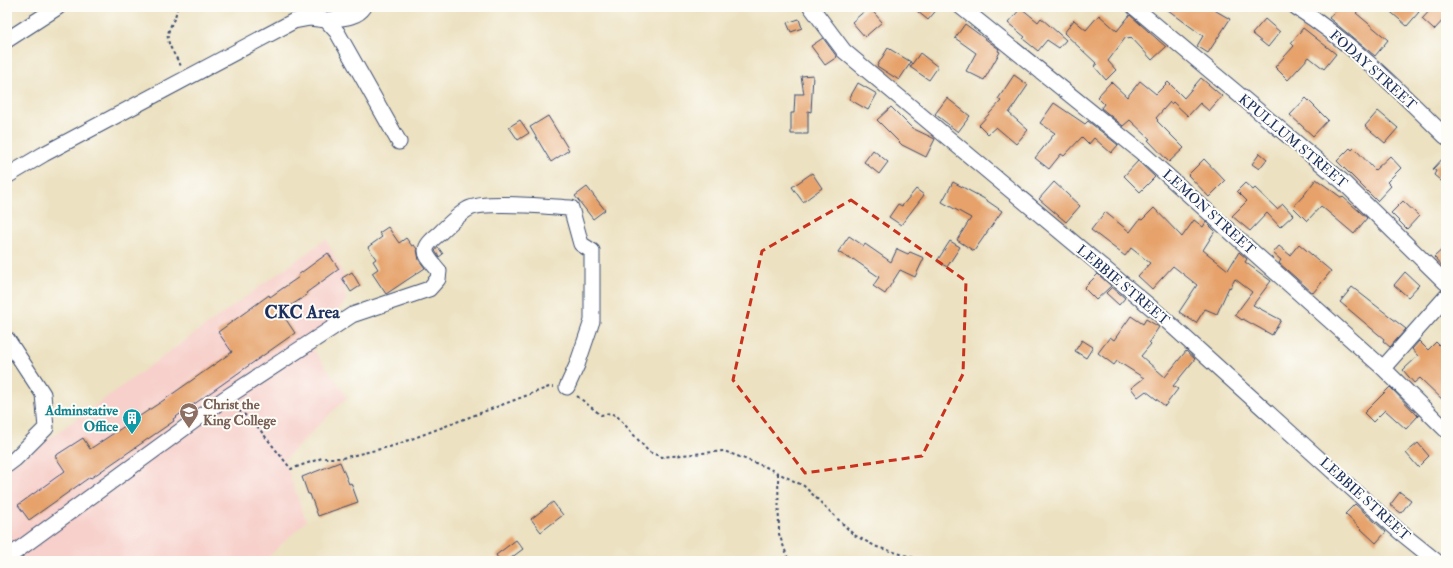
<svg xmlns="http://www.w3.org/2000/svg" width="1453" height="568" font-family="'IM FELL Double Pica',serif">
  <rect width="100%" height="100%" fill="#fdfcf7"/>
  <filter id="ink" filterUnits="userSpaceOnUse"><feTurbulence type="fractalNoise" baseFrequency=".025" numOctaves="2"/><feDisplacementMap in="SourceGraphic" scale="8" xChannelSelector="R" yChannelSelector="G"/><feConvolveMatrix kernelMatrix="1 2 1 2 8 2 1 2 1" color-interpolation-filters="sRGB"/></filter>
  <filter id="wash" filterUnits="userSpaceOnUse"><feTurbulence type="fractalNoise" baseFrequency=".012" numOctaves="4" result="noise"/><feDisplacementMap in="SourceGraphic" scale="16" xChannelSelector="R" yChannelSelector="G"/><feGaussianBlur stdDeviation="0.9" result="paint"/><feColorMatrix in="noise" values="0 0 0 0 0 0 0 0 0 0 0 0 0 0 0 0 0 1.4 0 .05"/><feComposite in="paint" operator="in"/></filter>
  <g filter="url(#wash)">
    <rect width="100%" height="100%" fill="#ece1c1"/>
    <!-- built -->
    <path fill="#f7d0cb" d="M326 239 343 274 346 301 309 344 347 397 284 460 306 521 264 561H7V469Z"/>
    <g id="blocks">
      <!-- building -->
      <path fill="#e6a26a" d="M869 7 882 22 865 37 852 22Z
        M912 7H939L928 20Z
        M1164 7H1209L1230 19 1208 53 1197 46 1203 36Z
        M1338 7H1362L1356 13 1388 40 1375 56 1329 18Z
        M1385 7H1413L1419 12 1407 26Z
        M1433 7H1446V17L1434 30 1422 19Z
        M1021 8 1038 22 1041 18 1066 40 1059 48 1047 40 1038 51 1023 39 1025 37 1008 23Z
        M1099 15 1117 31 1130 15 1166 47 1152 60 1131 37 1129 39 1126 37 1108 61 1116 70 1106 80 1094 66 1097 64 1064 33 1074 20 1086 30Z
        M799 19 802 28 791 32 787 23Z
        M1265 19 1280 32 1268 47 1252 34Z
        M965 24 999 49 998 51 1000 52 984 80 966 71 976 53 955 38Z
        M1303 28 1336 54 1324 69 1309 57 1288 80 1275 67 1294 46 1291 43Z
        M823 38 837 57 825 65 811 46Z
        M888 48 911 62 899 80 877 66Z
        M920 53 938 67 929 80 910 67Z
        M813 75 811 112 808 111V134H791V113H794L795 94H804L801 76Z
        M1014 75 1028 85 1009 113 1028 130 1016 144 996 127 988 134 979 125 1001 101 998 99Z
        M1201 78 1222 96 1209 111 1200 103 1188 116 1173 102 1171 104 1170 102 1156 118 1158 120 1157 121 1184 148 1169 162 1148 140 1150 139 1130 120 1123 126 1101 108 1104 104 1097 97 1111 82 1127 97 1140 81 1156 94 1168 82 1184 98Z
        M858 83 877 94 868 110 849 99Z
        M947 98 970 116 958 132 935 114Z
        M1306 98 1328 120 1313 136 1290 115Z
        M1054 103 1085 124 1088 121 1118 145 1111 153 1094 138 1089 144 1082 137 1064 156 1061 154 1049 169 1035 158 1055 133 1040 123Z
        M891 107 912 128 935 139 926 157 902 145 877 120Z
        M1378 111 1398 128 1385 143 1365 126Z
        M548 116 569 150 551 162 530 127Z
        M520 120 529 133 518 140 509 127Z
        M1350 148 1352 150 1354 148 1375 170 1390 156 1401 168 1387 182 1391 186 1377 201 1337 161Z
        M873 150 888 162 879 174 864 162Z
        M1260 153 1267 159 1259 169 1252 164Z
        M1446 155V185L1434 175 1436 171 1433 169Z
        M1204 159 1225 181 1209 197 1188 175Z
        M1138 161 1155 177 1140 192 1124 176Z
        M812 173 822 188 803 202 792 187Z
        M1316 179 1342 198 1343 197 1367 218 1354 234 1321 206 1307 221 1293 207 1304 195Z
        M953 182 983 198 1002 211 974 251 957 240 971 218 942 202Z
        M1054 182 1080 206 1066 222 1039 199Z
        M1245 183 1253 190 1255 188 1277 209 1283 204 1293 215 1280 227 1267 213 1250 231 1232 216 1247 201 1237 191Z
        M587 187 605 210 593 219 575 196Z
        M916 189 924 195 901 225 889 217 898 204 902 206Z
        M1403 201 1419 216 1407 229 1391 213Z
        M1154 208 1182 237 1194 220 1203 227 1206 222 1215 231 1203 250 1228 270 1239 252 1247 259 1245 262 1271 281 1253 305 1281 320 1272 335 1243 319 1242 320 1235 315 1252 292 1235 279 1230 288 1229 287 1217 314 1205 309 1196 323 1179 312 1197 285 1173 266 1152 289 1138 276 1150 263 1131 248 1125 256 1091 230 1105 212 1130 232 1140 219 1142 220Z
        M388 227 399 243 406 238 412 246 414 245 417 249 419 260 425 268 386 294 372 273 378 269 373 261 376 259 368 247 382 237 379 233Z
        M849 236 864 246 865 244 891 262 897 249 908 254 910 252 924 258 915 277 900 270 885 294 873 286 879 277 853 259 852 260 838 252Z
        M950 241 960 247 947 267 937 261Z
        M1299 244 1331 271 1313 293 1279 263 1281 260 1273 253 1279 246 1290 255Z
        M1446 246V270L1434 257Z
        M438 247 443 254 439 257 435 251Z
        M328 253 339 269 306 293 307 295 281 312 295 333 173 419 174 421 91 478 90 477 29 520 18 505 65 471 55 456 83 438 90 449 161 402 232 352 218 332 269 295 270 297 299 277 298 275Z
        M352 272 360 286 351 292 342 278Z
        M1405 272 1419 285 1408 297 1394 285Z
        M1098 274 1111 286 1096 300 1084 288Z
        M1112 287 1125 298 1119 305 1106 293Z
        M1352 287 1406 329 1390 347 1383 341 1384 339 1340 302Z
        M1131 316 1143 324 1146 319 1159 327 1149 342 1151 344 1141 356 1165 377 1186 351 1195 359 1173 386 1178 389 1165 406 1146 391 1138 397 1131 388 1144 378 1117 361 1114 365 1098 353 1110 337 1114 340Z
        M1082 340 1093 347 1086 358 1075 351Z
        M1419 341 1428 350 1436 342 1446 352V403L1420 378 1414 383 1403 370 1418 356 1412 349Z
        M1390 387 1418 416 1406 429 1385 410 1373 422 1364 413Z
        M1418 443 1429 456 1418 467 1406 453Z
        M340 462 349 484 351 483 358 502 318 516 310 494H308L302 477Z
        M1400 492 1411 500 1401 513 1390 505Z
        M553 502 563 515 541 532 531 519Z
        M1355 504 1386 532 1376 543 1345 514Z
        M516 540 523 549 507 561H500L496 555Z"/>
    </g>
  </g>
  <g filter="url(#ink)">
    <use href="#blocks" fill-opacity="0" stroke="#3a4a6d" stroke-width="1"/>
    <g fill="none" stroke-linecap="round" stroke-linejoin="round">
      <!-- minor casing -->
      <g stroke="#3a4a6d" stroke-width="17">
        <path id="minor" d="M811 7 844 51 1159 314 1400 532 1436 561
          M961 7 1141 152 1383 368 1446 430
          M1134 7 1342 181 1446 283
          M1296 7C1352 43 1399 91 1446 137
          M326 20C339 18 356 19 364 7
          M7 40 58 7
          M7 176 44 154 294 21 310 18 326 20 337 32 399 142
          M7 339 43 394 46 428 15 459 7 465
          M1383 368 1446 297
          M7 558 224 399 352 315 429 289 438 279 439 271C424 253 419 250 440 233 448 225 458 215 468 209 484 200 550 207 571 208L581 244 592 251V321L577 365 567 387"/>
      </g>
      <!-- path -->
      <path stroke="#3a4a6d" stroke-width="2" stroke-dasharray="3 3" stroke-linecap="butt" d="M177 7C177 17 170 24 168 34 166 44 177 58 181 66
        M577 396 601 415 610 413 617 416 649 452 662 457 724 451 766 467 804 486 854 535 877 547 924 561
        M234 407 253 421 291 469 322 458H342L393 446 549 387H554
        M778 473 779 534 789 561"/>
      <!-- minor -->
      <use href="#minor" stroke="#fff" stroke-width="15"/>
    </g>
  </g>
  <!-- marked area -->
  <path fill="none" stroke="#c8321e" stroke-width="3" stroke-dasharray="8 5" stroke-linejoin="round" d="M851 200 966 281 963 374 922 456 805 473 733 380 762 251Z"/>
  <!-- icons -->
  <defs>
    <g id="university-pin" transform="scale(1)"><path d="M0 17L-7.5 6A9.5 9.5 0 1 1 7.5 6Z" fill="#8d6e63" stroke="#fdfcf7"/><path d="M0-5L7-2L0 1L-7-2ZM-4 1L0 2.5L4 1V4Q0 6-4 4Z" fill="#fff"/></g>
    <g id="building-pin" transform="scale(1)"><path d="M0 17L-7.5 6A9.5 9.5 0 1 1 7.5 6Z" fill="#0f9aa8" stroke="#fdfcf7"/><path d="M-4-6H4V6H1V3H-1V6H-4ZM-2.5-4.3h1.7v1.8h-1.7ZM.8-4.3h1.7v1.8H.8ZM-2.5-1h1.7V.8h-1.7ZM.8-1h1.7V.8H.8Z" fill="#fff"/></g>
  </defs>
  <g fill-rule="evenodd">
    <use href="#university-pin" x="189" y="412"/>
    <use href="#building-pin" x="132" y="418"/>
  </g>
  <g text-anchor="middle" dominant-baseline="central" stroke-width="4" stroke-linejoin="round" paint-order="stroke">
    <!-- street labels -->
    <g font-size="14" fill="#1b2f5e" stroke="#fdfcf7">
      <text transform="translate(1373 70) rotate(42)">FODAY STREET</text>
      <text transform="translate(1293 141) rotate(40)">KPULLUM STREET</text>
      <text transform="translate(1209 212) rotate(42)">LEMON STREET</text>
      <text transform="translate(1123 285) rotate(40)">LEBBIE STREET</text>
      <text transform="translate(1365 499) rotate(42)">LEBBIE STREET</text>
    </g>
    <!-- education labels -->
    <g font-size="14" font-weight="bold" fill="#785e54" stroke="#fdfcf7" text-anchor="start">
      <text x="203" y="404">Christ the<tspan x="203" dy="16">King College</tspan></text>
    </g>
    <!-- culture labels -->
    <g font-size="14" font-weight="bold" fill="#0d838f" stroke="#fdfcf7" text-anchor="end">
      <text x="118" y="410">Adminstative<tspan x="118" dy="16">Office</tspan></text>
    </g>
    <!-- district labels -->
    <g font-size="18" font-weight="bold" fill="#1b2f5e" stroke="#fdfcf7">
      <text x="302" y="312">CKC Area</text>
    </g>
  </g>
  <!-- margin -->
  <rect width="1453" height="568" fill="none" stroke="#fdfcf7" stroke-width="24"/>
</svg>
